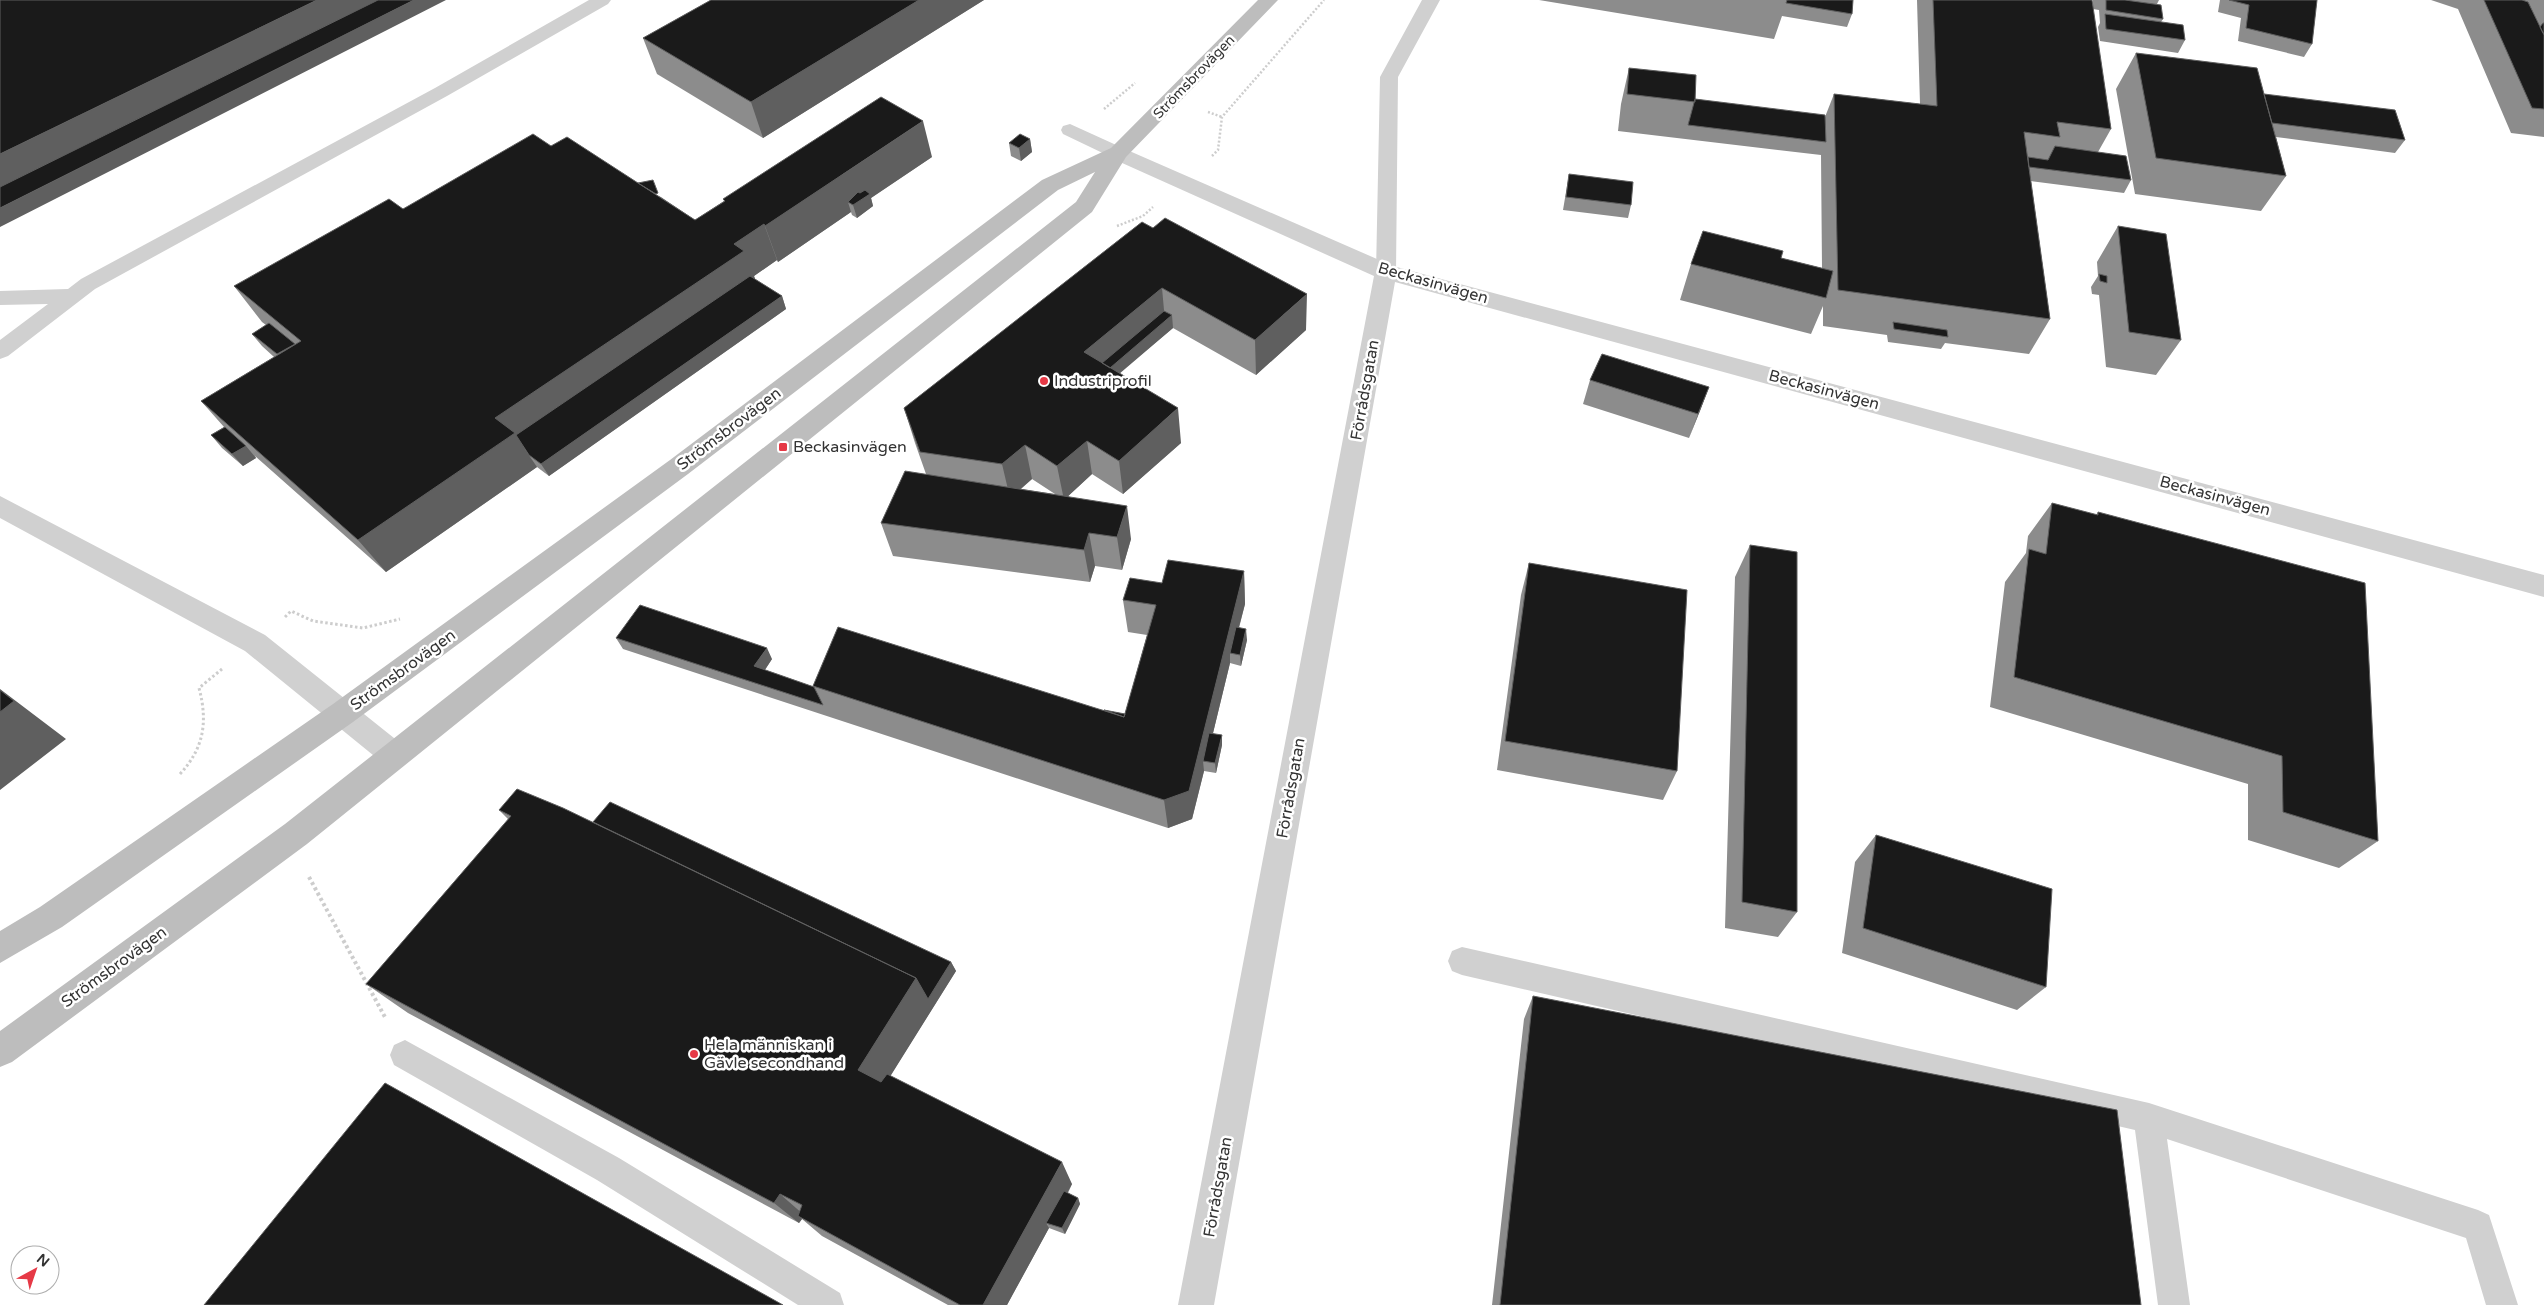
<svg xmlns="http://www.w3.org/2000/svg" width="2544" height="1305" font-family="'Varela Round',sans-serif">
  <rect width="100%" height="100%" fill="#fff"/>
  <g fill="none" stroke-linecap="round" stroke-linejoin="round">
    <!-- path-far2 -->
    <path stroke="#cdcdcd" stroke-width="2.5" stroke-dasharray="2 2" stroke-linecap="butt" d="M1104 109 1135 83
      M1208 112 1222 117
      M1212 156 1218 150 1222 117 1324 0
      M1117 226 1143 216 1153 207"/>
    <!-- path-far1 -->
    <path stroke="#cdcdcd" stroke-width="3" stroke-dasharray="2.5 2.5" stroke-linecap="butt" d="M285 617 291 611 313 621 363 628 400 619
      M180 774C204 748 208 722 199 688L222 669"/>
    <!-- path -->
    <path stroke="#cdcdcd" stroke-width="4" stroke-dasharray="3 3" stroke-linecap="butt" d="M309 877 386 1019"/>
    <!-- lane -->
    <path fill="#d0d0d0" fill-rule="evenodd" d="M589 0H611L608 4 447 96 95 289 8 356 0 359V340L48 304 0 305V291L68 289 81 279 435 88Z
      M1422 0H1440L1398 77 1396 272 1393 277 1386 279 1379 277 1376 272 1380 77Z
      M1070 124 1125 149 1128 153 1125 157H1111L1063 134 1061 130 1063 126Z
      M1462 947 2149 1103 2478 1210 2489 1215 2518 1305H2486L2466 1238 2167 1139 2190 1305H2158L2135 1130 1462 975 1452 971 1448 961 1452 951Z
      M405 1040 619 1158 840 1293 844 1305H798L597 1180 394 1065 390 1055 394 1045Z"/>
    <!-- street -->
    <path fill="#d0d0d0" fill-rule="evenodd" d="M1118 146 1393 266 2544 575V597L1395 282 1214 1305H1178L1374 276 1111 158 1108 153 1111 148Z
      M0 496 265 635 404 746 408 755 404 764 394 768 384 764 245 651 0 518Z"/>
    <!-- secondary -->
    <path fill="#bdbdbd" fill-rule="evenodd" d="M1258 0H1278L1126 157 1092 212 307 844 12 1062 0 1067V1031L285 824 1076 202 1095 172 1058 190 688 474 353 722 62 927 0 963V931L40 907 333 704 670 460 1042 180 1111 148Z"/>
  </g>
  <!-- wall -->
  <path fill="#8c8c8c" fill-rule="evenodd" d="M711 0H984L763 138 657 74 643 38Z
    M1539 0H1853L1852 14 1847 27 1782 16 1774 39Z
    M1917 0H2092L2093 7V0H2159L2157 4 2163 19 2161 22 2185 40 2178 53 2100 41 2098 27 2100 23 2099 10 2093 9 2111 129 2098 152 2131 180 2124 193 2031 181 2050 319 2029 354 1945 343 1941 349 1888 342 1887 335 1823 326V306L1811 334 1680 300 1691 264 1781 258 1822 268 1821 155 1618 131 1621 104 1629 68 1695 99 1825 117 1834 94 1920 104Z
    M2220 0H2317L2312 44 2304 57 2238 41 2241 18 2218 12Z
    M2431 0H2544V137L2511 133 2458 9Z
    M2136 53 2264 94 2405 140 2395 153 2276 137 2286 176 2261 211 2135 194 2116 89Z
    M1030 139 1032 152 1021 161 1011 156 1009 143Z
    M551 146 661 197 695 220 724 201 723 199 932 157 871 198 873 206 857 218 852 215 851 212 778 262 777 260 754 276 755 279 782 296 786 309 549 476 537 467 386 572 255 456 256 458 243 466 222 448 211 435 224 427 201 401 274 357 262 346 252 334 266 325 262 322 234 286 403 209Z
    M1569 174 1631 205 1628 218 1563 210Z
    M1142 222 1306 330 1256 375 1173 328 1119 373 1181 443 1123 494 1092 474 1068 496 1131 539 1122 570 1095 566 1090 582 893 556 881 523 926 474 915 443 904 408ZM1032 479 1055 494 1021 489Z
    M2118 226 2181 340 2156 375 2106 367 2099 295 2092 294 2091 287 2098 276 2097 262Z
    M1590 380 1709 387 1689 438 1583 404Z
    M2052 503 2096 515 2098 512 2378 841 2339 868 2248 840V784L1990 707 2005 582 2026 553 2028 536Z
    M1750 545 1797 912 1778 937 1725 928 1735 577Z
    M1529 563 1677 771 1663 800 1497 770 1521 595Z
    M1244 571 1245 604 1239 628 1247 640 1241 666 1230 663 1213 733 1222 745 1216 773 1204 771 1192 819 1168 828 623 649 616 638 772 659 765 670 814 687 813 686 1104 710 1125 714 1147 635 1128 632 1123 600 1162 583Z
    M499 810 593 822 951 962 956 971 890 1076 1072 1184 1068 1193 1078 1198 1080 1204 1065 1234 1049 1228 1007 1305H948L822 1236 802 1219 799 1223 408 1013 366 984 508 819Z
    M1876 835 2046 987 2017 1010 1842 953 1855 862Z
    M1533 996 2141 1305H1492L1524 1019Z"/>
  <!-- shaded-wall -->
  <path fill="#5f5f5f" d="M317 0H410L0 206V154Z
    M414 0H446L0 227V208Z
    M919 0H984L763 138 751 102Z
    M923 121 932 157 871 198 873 206 857 218 853 205 848 202 851 212 778 262 765 226Z
    M1030 139 1032 152 1021 161 1019 148Z
    M764 224 777 260 754 276 758 287 524 448 537 467 386 572 358 540 495 418 734 244Z
    M1162 288 1165 321 1172 315 1173 328 1098 392 1084 352Z
    M1307 294 1306 330 1256 375 1255 340Z
    M782 296 786 309 549 476 541 464Z
    M1709 387 1700 411 1689 438 1698 414Z
    M1178 408 1181 443 1123 494 1119 461Z
    M1087 441 1092 474 1064 500 1057 466Z
    M1025 445 1032 479 1010 498 1002 464Z
    M246 446 256 458 243 466 232 454Z
    M1127 506 1131 539 1122 570 1117 537Z
    M1089 533 1095 566 1090 582 1084 550Z
    M1244 571 1245 604 1232 653H1230V663L1206 762 1203 761 1204 771 1192 819 1168 828 1164 800Z
    M1246 629 1247 640 1241 666 1240 655Z
    M767 648 772 659 760 677 754 666Z
    M0 689 66 739 0 790Z
    M1222 735V745L1216 773 1215 763Z
    M951 962 956 971 878 1096 858 1070 916 978Z
    M1062 1162 1072 1184 1050 1225 1046 1223 1049 1228 1007 1305H983Z
    M780 1194 804 1215 798 1216 802 1219 799 1223 774 1203Z
    M1078 1198 1080 1204 1065 1234 1062 1228Z"/>
  <!-- building -->
  <path fill="#1a1a1a" stroke="#5f5f5f" d="M0 0H317L0 154Z
    M378 0H414L0 208V187Z
    M711 0H919L751 102 643 38Z
    M1787 0H1853L1852 14 1786 3Z
    M1933 0H2092L2111 129 2057 122 2060 137 2024 132 2050 319 1838 290 1834 94 1937 106Z
    M2106 0H2125L2161 5 2163 19 2106 10Z
    M2229 0H2317L2312 44 2246 28 2249 5Z
    M2484 0H2522L2528 2 2544 35V109L2532 108Z
    M2105 14 2183 25 2185 40 2106 29Z
    M2543 23H2544V33H2543L2540 27Z
    M2136 53 2257 68 2286 176 2156 158Z
    M1629 68 1696 75 1695 102 1627 94Z
    M2264 94 2395 110 2405 140 2272 123Z
    M881 97 923 121 765 226 764 224 734 244 744 251 495 418 515 433 358 540 201 401 301 341 234 286 389 199 403 209 533 134 551 146 567 137 695 220 725 201 723 199Z
    M1695 99 1825 115 1826 142 1688 125Z
    M1020 134 1030 139 1019 148 1009 143Z
    M2055 146 2126 156 2131 180 2029 167 2028 157 2048 160Z
    M1569 174 1633 182 1631 205 1566 197Z
    M653 180 658 193 656 194 638 183Z
    M865 190 870 194 853 205 848 202 858 192 860 193Z
    M1165 218 1307 294 1255 340 1162 288 1084 352 1178 408 1119 461 1087 441 1057 466 1025 445 1002 464 920 452 904 408 1142 222 1153 228Z
    M2118 226 2166 234 2181 340 2129 332Z
    M1703 231 1783 251 1781 258 1833 271 1826 298 1691 264Z
    M2099 274 2107 276V283L2100 281Z
    M750 276 782 296 541 464 529 455 516 435Z
    M1164 311 1172 315 1110 368 1102 363Z
    M1893 322 1947 330 1948 337 1894 329Z
    M269 323 295 344 277 354 252 334Z
    M1602 354 1709 387 1698 414 1590 380Z
    M225 427 246 446 232 454 211 435Z
    M905 471 1127 506 1117 537 1089 533 1084 550 881 523Z
    M2052 503 2098 515V512L2365 583 2378 841 2283 812 2282 756 2014 677 2029 549 2046 554Z
    M1750 545 1797 552V912L1742 902Z
    M1168 560 1244 571 1189 791 1164 800 813 686 838 627 1124 717 1156 605 1123 600 1130 578 1162 583Z
    M1529 563 1687 590 1677 771 1505 741Z
    M640 605 767 648 754 666 814 687 823 705 616 638Z
    M1236 627 1246 629 1240 655 1230 653Z
    M0 690 14 701 0 712Z
    M1104 710 1125 714 1124 717Z
    M1209 733 1222 735 1215 763 1203 761Z
    M517 789 563 808 916 978 858 1070 881 1082 887 1074 1062 1162 983 1305H960L798 1216 802 1205 780 1194 774 1203 366 984 511 816 499 810Z
    M610 802 951 962 928 999 916 978 593 822Z
    M1876 835 2052 889 2046 987 1863 928Z
    M1533 996 2117 1110 2141 1305H1500Z
    M385 1083 783 1305H204Z
    M1064 1191 1078 1198 1062 1228 1046 1223Z"/>
  <!-- markers -->
  <g fill="#e63946" stroke="#fff" stroke-width="2">
    <circle cx="1044" cy="381" r="5"/>
    <rect x="778" y="442" width="10" height="10" rx="2.5"/>
    <circle cx="694" cy="1054" r="5"/>
  </g>
  <g text-anchor="middle" dominant-baseline="central" stroke-width="5" stroke-linejoin="round" paint-order="stroke">
    <!-- far-street labels -->
    <g font-size="14" fill="#333" stroke="#fff">
      <text transform="translate(1194 77) rotate(-46)">Strömsbrovägen</text>
    </g>
    <!-- street labels -->
    <g font-size="16" fill="#333" stroke="#fff">
      <text transform="translate(1433 283) rotate(16)">Beckasinvägen</text>
      <text transform="translate(1365 390) rotate(-80)">Förrådsgatan</text>
      <text transform="translate(1824 390) rotate(15)">Beckasinvägen</text>
      <text transform="translate(729 429) rotate(-37)">Strömsbrovägen</text>
      <text transform="translate(2215 496) rotate(15)">Beckasinvägen</text>
      <text transform="translate(403 670) rotate(-36)">Strömsbrovägen</text>
      <text transform="translate(1291 788) rotate(-80)">Förrådsgatan</text>
      <text transform="translate(114 967) rotate(-36)">Strömsbrovägen</text>
      <text transform="translate(1218 1187) rotate(-80)">Förrådsgatan</text>
    </g>
    <!-- poi labels -->
    <g font-size="16" fill="#333" stroke="#fff" text-anchor="start">
      <text x="1054" y="381">Industriprofil</text>
      <text x="793" y="447">Beckasinvägen</text>
      <text x="704" y="1045">Hela människan i<tspan x="704" dy="18">Gävle secondhand</tspan></text>
    </g>
  </g>
  <!-- north arrow -->
  <g transform="translate(35 1270) rotate(40)"><circle r="24" fill="#ffffff" stroke="#adadad"/>
  <path d="M0-4L9 19L0 12L-9 19Z" fill="#e63946"/>
  <text y="-8" font-size="14" font-weight="bold" text-anchor="middle" fill="#333333">N</text>
  </g>
</svg>
